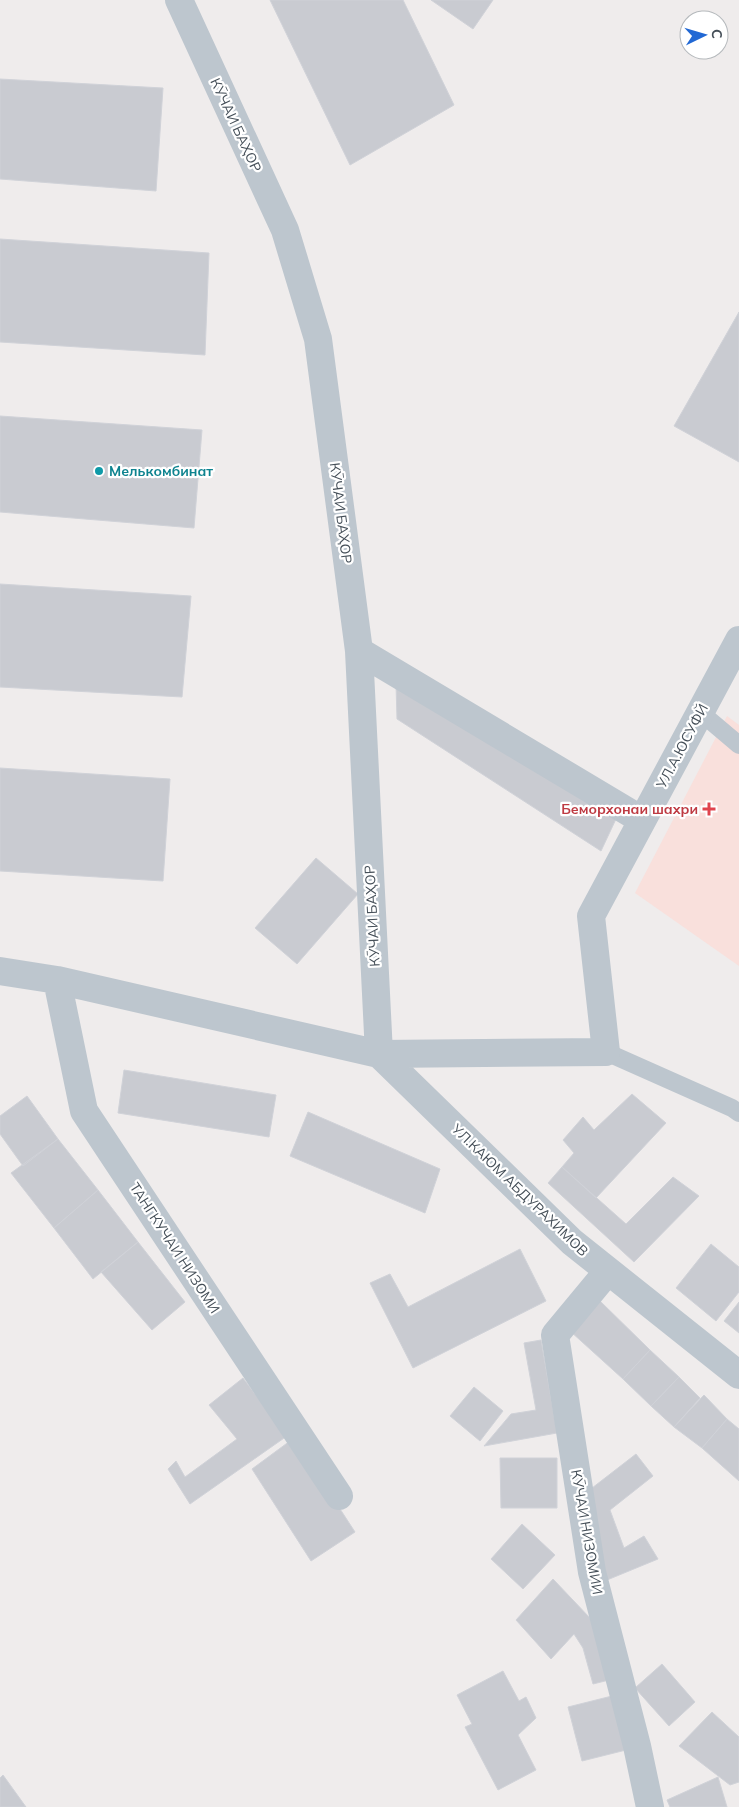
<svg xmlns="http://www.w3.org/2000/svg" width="739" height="1807" font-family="Mulish,sans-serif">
  <rect width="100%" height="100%" fill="#efecec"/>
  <!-- medical -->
  <path fill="#f9e0dc" d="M727 716 739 725V966L635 893Z"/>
  <!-- building -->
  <path fill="#c9cbd1" stroke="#d0d2d8" d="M270 0H403L454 105 350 165Z
    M431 0H493L473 29Z
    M0 79 163 88 156 191 0 179Z
    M0 239 209 253 205 355 0 342Z
    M739 312V462L674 426Z
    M0 416 202 430 194 528 0 512Z
    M0 584 191 596 182 697 0 687Z
    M396 684 616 819 601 851 397 719Z
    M0 768 170 779 163 881 0 871Z
    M316 858 358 894 297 964 255 928Z
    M124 1070 276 1095 269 1137 118 1113Z
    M632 1094 666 1123 596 1198 562 1167 574 1153 563 1140 583 1117 594 1130Z
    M27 1096 58 1139 23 1166 0 1134V1116Z
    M308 1112 440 1169 425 1213 290 1156Z
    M58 1139 98 1190 54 1228 11 1173Z
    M562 1167 626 1224 673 1177 699 1196 634 1262 548 1183Z
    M98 1190 138 1242 93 1279 54 1228Z
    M138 1242 185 1302 152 1330 101 1272Z
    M711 1244 739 1267V1292L716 1321 676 1288Z
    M520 1249 546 1301 413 1368 370 1283 390 1274 408 1307Z
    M599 1300 650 1350 623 1379 570 1331Z
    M739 1302V1333L724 1321Z
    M541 1340 557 1433 484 1446 511 1414 536 1410 524 1343Z
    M650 1350 679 1377 651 1406 623 1379Z
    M679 1377 700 1398 674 1427 651 1406Z
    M243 1378 287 1436 190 1504 168 1469 176 1461 185 1477 237 1439 209 1405Z
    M474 1387 503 1411 480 1441 450 1416Z
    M704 1395 727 1419 702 1448 674 1427Z
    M727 1419 739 1429V1481L702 1448Z
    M294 1438 355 1532 311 1561 252 1469Z
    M636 1454 653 1476 610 1510 624 1548 644 1536 658 1559 607 1580 583 1495Z
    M500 1458H557V1508H501Z
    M522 1524 555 1555 523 1589 491 1559Z
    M553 1579 590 1618 613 1679 593 1684 583 1648 574 1634 551 1659 516 1620Z
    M662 1664 695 1702 669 1726 635 1688Z
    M503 1671 519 1701 526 1697 536 1718 518 1735 536 1770 498 1790 465 1727 472 1724 457 1695Z
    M616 1695 630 1749 582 1761 568 1707Z
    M712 1712 739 1737V1782L730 1785 679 1746Z
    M3 1775 26 1807H0V1778Z
    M718 1777 727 1807H670L667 1800Z"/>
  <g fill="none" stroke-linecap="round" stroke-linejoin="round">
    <!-- service -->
    <path stroke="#bdc6ce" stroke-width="18" d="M700 712 739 745
      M606 1052 732 1108 739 1113"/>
    <!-- minor -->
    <path stroke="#bdc6ce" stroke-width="28" d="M179 0 285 230 318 339 359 651 379 1054 572 1242 739 1375
      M359 651 642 820
      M0 971 57 980 379 1054 606 1052 591 916 739 640
      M57 980 84 1111 339 1496
      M608 1271 555 1335 592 1572 637 1746 650 1807"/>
  </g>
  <!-- markers -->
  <circle fill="#0f9aa8" stroke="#fff" stroke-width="2" cx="99" cy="471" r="5"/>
  <path fill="#e0444e" stroke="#fff" stroke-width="2" d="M706.5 801.5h5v5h5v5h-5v5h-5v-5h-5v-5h5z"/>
  <g text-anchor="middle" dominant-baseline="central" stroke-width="4.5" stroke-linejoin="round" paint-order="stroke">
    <!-- street labels -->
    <g font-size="14" fill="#454f58" stroke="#fff">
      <text transform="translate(236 125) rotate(65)">КӮЧАИ БАҲОР</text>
      <text transform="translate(341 513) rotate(83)">КӮЧАИ БАҲОР</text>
      <text transform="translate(682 746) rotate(-62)">УЛ.А.ЮСУФЙ</text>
      <text transform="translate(372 916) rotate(-93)">КӮЧАИ БАҲОР</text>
      <text transform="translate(520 1190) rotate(44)">УЛ.КАЮМ АБДУРАХИМОВ</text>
      <text transform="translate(175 1248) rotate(57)">ТАНГКУЧАИ НИЗОМИ</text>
      <text transform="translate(587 1532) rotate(80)">КӮЧАИ НИЗОМИИ</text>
    </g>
    <!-- culture labels -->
    <g font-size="14" font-weight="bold" fill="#0d838f" stroke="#fff" text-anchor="start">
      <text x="109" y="471">Мелькомбинат</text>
    </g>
    <!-- health labels -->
    <g font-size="14" font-weight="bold" fill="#be3a42" stroke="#fff" text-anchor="end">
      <text x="698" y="809">Беморхонаи шахри</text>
    </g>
  </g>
  <!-- north arrow -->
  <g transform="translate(704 35) rotate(85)"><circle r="24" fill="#ffffff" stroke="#b5b9bc"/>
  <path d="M0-4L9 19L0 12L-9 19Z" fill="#2168d4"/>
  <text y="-8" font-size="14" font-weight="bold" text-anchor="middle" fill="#454f58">С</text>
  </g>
</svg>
